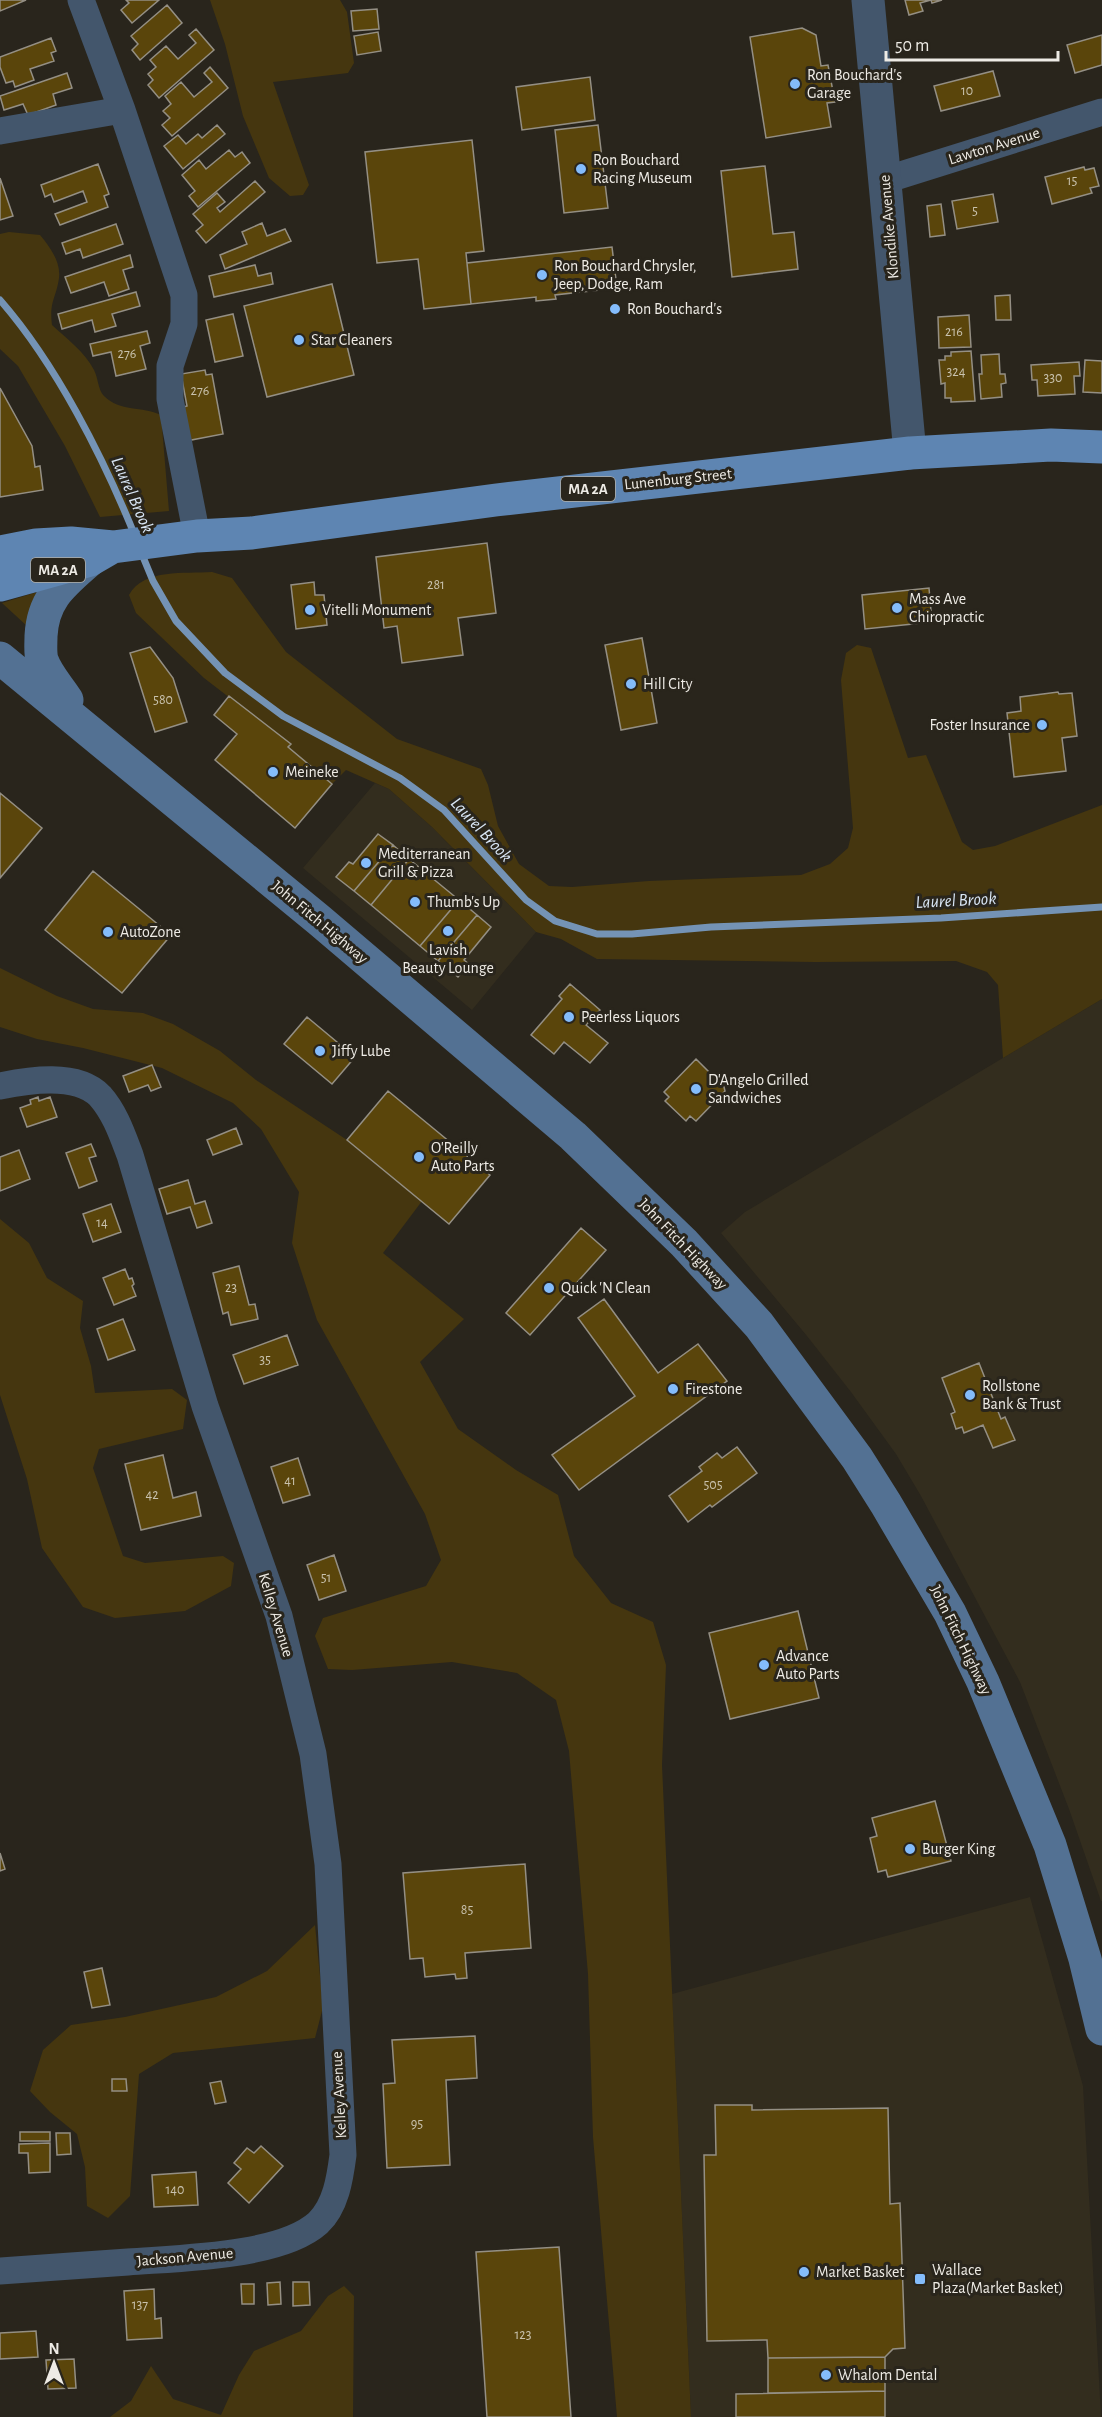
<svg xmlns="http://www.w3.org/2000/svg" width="1102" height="2417" font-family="'Alegreya Sans',sans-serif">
  <rect width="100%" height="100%" fill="#29251c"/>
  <!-- built -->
  <path fill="#332d1e" d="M375 783 389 789 432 827 536 932 472 1010 303 868Z
    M1102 999V1901H1101L1069 1809 1020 1682 921 1496 896 1454 851 1392 807 1336 721 1233 745 1212Z
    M1030 1897 1083 2086 1101 2417H691L672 1994Z"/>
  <!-- green -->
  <path fill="#45360f" d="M210 0H340L347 12 354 63 348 73 273 82 309 185 303 195 290 196 269 178 243 116 225 44Z
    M9 232 40 235C50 247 61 262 59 278 56 299 49 301 52 325 66 338 85 352 94 370 98 377 98 390 104 396 120 412 142 406 161 415L169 511 100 517 65 446 18 366 0 349V234Z
    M212 572 232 578 286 652 397 739 481 769 488 785 498 826 519 864 549 886 572 887 649 881 801 875 830 864 848 848 853 828 841 680 846 653 857 645 871 648 908 758 926 755 962 842 973 850 995 846 1102 805V999L1003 1058 998 985 987 972 956 961 815 962 597 959 561 939 536 932 432 827 389 789 346 770 332 784 288 747 290 744 204 678 136 613 129 595C144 568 185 574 212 572Z
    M38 592 27 626 2 603 34 593Z
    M0 968 57 996 93 1009 143 1013 173 1024 220 1051 256 1080 347 1140 422 1201 383 1253 464 1319 420 1362 458 1429 516 1470 558 1495 574 1556 611 1603 653 1622 666 1665 662 1765 691 2417H617L593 2137 588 1974 569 1751 556 1700 517 1673 452 1662 352 1670 328 1669 315 1636 323 1618 426 1586 441 1560 425 1514 317 1320 292 1243 299 1192 261 1129 233 1103 162 1068 83 1048 37 1039 0 1027Z
    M0 1219 29 1243 47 1278 83 1301 80 1328 91 1366 95 1393 172 1389 187 1400 183 1429 99 1449 93 1468 123 1556 145 1563 223 1556 234 1563 231 1586 185 1611 115 1618 83 1607 42 1548 27 1479 0 1395Z
    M315 1925 323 2007 315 2038 173 2053 139 2074 130 2196 108 2218 87 2206 85 2167 77 2134 50 2112 30 2091 43 2050 71 2025 125 2017 216 1997 267 1971Z
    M344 2286 354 2296 353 2417H110L131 2401 151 2366 173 2399 221 2415 239 2375 254 2351 301 2331 328 2296Z"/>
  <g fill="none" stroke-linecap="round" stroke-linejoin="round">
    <!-- stream -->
    <path stroke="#7493b5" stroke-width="7" d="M0 300C56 364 103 457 135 536
      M141 552 153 581 176 621 225 673 283 716 400 778 444 810 526 900 555 921 597 934H632L711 927 941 918 1102 907"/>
  </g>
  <!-- building -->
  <path fill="#5a450b" stroke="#948f84" stroke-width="1.5" d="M0 0H26L0 11Z
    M126 0H159L132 23 121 10 129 3Z
    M905 0H942L932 3 931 0 920 3 923 11 909 15Z
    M167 5 182 23 140 60 132 50 138 44 131 36Z
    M377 9 379 29 353 31 351 11Z
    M802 28 816 35 821 66 828 65 835 102 827 103 831 127 766 138 750 37Z
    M196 29 214 50 159 98 148 85 153 80 148 74 156 67 150 60 166 46 178 59 196 43 189 35Z
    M378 32 381 51 357 55 354 36Z
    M1102 35V65L1075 73 1067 45Z
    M51 38 56 51 51 53 54 61 30 69 34 80 15 87 13 81 6 83 0 67V57Z
    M210 67 228 88 172 136 162 125 170 118 163 111 171 104 165 96 181 82 194 97 212 82 204 73Z
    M993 71 1000 96 941 111 934 86Z
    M67 73 72 88 53 94 56 105 28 115 23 104 4 110 0 96Z
    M590 77 595 120 522 130 516 87Z
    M217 125 225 134 183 169 164 146 178 135 186 144 198 134 202 138Z
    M598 125 608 208 564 213 555 130Z
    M472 140 484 251 466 253 471 304 424 309 418 259 377 263 365 152Z
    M229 150 235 157 242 152 250 163 198 207 189 196 195 191 182 175 199 160 206 169Z
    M98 164 109 194 104 196 108 207 60 225 55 214 87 202 83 191 54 202 51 194 45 197 41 185Z
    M765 166 773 234 794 232 798 269 732 277 721 171Z
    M1084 167 1085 170 1094 168 1099 186 1090 188 1092 193 1052 204 1045 177Z
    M0 178 13 216 0 220Z
    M255 181 265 192 206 243 196 231 203 225 193 214 217 193 225 202 217 208 220 212Z
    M993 194 998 222 957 229 952 201Z
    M941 204 945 235 930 237 927 206Z
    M262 223 267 236 285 229 291 241 225 269 220 255 247 244 242 232Z
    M116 224 123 244 83 258 80 249 66 254 62 243Z
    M612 247 617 288 555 295 556 299 536 301V297L471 304 467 263Z
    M130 255 133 267 123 270 129 289 109 296 104 282 71 293 65 277Z
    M255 265 258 276 271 273 273 284 214 297 209 276Z
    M332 284 354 375 267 397 244 306Z
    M136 292 140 306 112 314 116 326 95 332 92 320 62 329 58 314Z
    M1010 295 1011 320H996L995 296Z
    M233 314 243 356 215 362 206 320Z
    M969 315 971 347 939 348 938 317Z
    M147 331 150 343 140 346 146 369 116 376 111 352 93 356 90 344Z
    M971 351 975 401 951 402V398H945V383L941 384 939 360H945V356H951V352Z
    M999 354 1000 374H1005L1006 383 1001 384 1002 397 981 399 979 374H982L981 355Z
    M1085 360 1102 361V393L1083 392Z
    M1079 362 1080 376H1074L1075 394 1038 396 1037 380H1032L1031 365Z
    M205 370 206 375 212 374 223 434 186 441 180 408 187 406 181 374Z
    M0 388 32 446 35 467 40 466 43 490 0 497Z
    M487 543 496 613 458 618 463 655 402 663 397 626 384 628 376 557Z
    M314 582 315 595H324L327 625 296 629 291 585Z
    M929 588 932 622 865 629 862 595Z
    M642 638 657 723 621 730 605 645Z
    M150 647 173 678 187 722 155 732 130 653Z
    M1058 692 1059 694 1072 693 1077 736 1062 738 1066 771 1014 777 1007 713 1021 711 1020 697Z
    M229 696 291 744 288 747 332 784 295 828 215 760 237 734 214 715Z
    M0 793 42 828 0 878Z
    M378 834 393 845 354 891 336 877 349 862 353 864Z
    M393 845 409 859 371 905 354 891Z
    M409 859 459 900 420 946 371 905Z
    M93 871 171 935 122 993 45 930Z
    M459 900 477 915 438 961 420 946Z
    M477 915 491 927 464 960 469 964 458 977 438 961Z
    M570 984 600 1010 586 1025 608 1043 590 1063 564 1042 554 1054 531 1035 562 999 559 996Z
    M307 1017 355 1057 332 1084 284 1044Z
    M696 1059 724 1087 725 1091 696 1121 690 1116 686 1121 665 1101 669 1097 664 1092Z
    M152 1065 161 1087 151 1091 148 1085 129 1092 123 1076Z
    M388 1091 490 1175 449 1224 347 1140Z
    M38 1097 39 1101 50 1097 57 1117 27 1127 20 1108 31 1104 30 1100Z
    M236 1128 242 1144 213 1155 207 1140Z
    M91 1144 96 1156 89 1158 97 1181 79 1188 66 1153Z
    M19 1150 30 1179 0 1191V1157Z
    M188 1180 195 1204 205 1201 212 1223 197 1228 190 1207 167 1214 159 1189Z
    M111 1204 121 1232 93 1242 83 1214Z
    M581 1228 606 1250 530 1335 506 1313Z
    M239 1266 249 1305 255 1304 258 1319 231 1325 228 1312 223 1314 213 1273Z
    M125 1269 129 1279 132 1278 134 1284 132 1286 136 1296 114 1305 103 1278Z
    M604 1299 658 1373 698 1344 727 1381 579 1490 552 1455 635 1396 578 1318Z
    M123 1319 135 1350 108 1360 97 1329Z
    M287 1335 298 1365 244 1384 233 1355Z
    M979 1363 1001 1419 1005 1417 1015 1440 993 1448 983 1425 964 1433 962 1427 956 1429 951 1414 955 1412 942 1378Z
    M737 1447 757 1473 712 1507 710 1505 688 1522 669 1496 702 1471 699 1467 717 1453 722 1458Z
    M163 1455 173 1498 196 1492 201 1516 141 1530 125 1464Z
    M298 1458 310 1495 283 1503 271 1467Z
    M334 1555 346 1591 319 1600 307 1565Z
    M798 1611 819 1698 730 1719 709 1633Z
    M935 1801 951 1861 888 1877 886 1870 878 1872 870 1838 877 1836 872 1818Z
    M0 1853 5 1869 0 1871Z
    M525 1864 531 1948 465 1953 467 1978 456 1979 455 1974 425 1977 423 1958 410 1959 403 1873Z
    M102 1968 110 2005 92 2008 84 1972Z
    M475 2036 477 2078 446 2080 450 2165 387 2168 383 2084 395 2083 392 2040Z
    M112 2079H126L127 2091H112Z
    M221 2081 226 2102 215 2104 210 2083Z
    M715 2105H752V2110L888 2108 890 2204 900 2203 905 2348 893 2349 885 2357 768 2358 767 2340 707 2341 704 2155H716Z
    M20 2132H50V2141H20Z
    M56 2133H70L71 2154 57 2155Z
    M50 2143V2172L29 2173 28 2153H19V2144Z
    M261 2146 283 2166 249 2203 228 2183 241 2169 234 2163 247 2148 254 2153Z
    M196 2172 198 2205 154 2207 152 2175Z
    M559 2247 571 2417H487L476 2252Z
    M280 2282 281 2304 268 2305 267 2283Z
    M293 2282H309L310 2305 293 2306Z
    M241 2284H254V2304H242Z
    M154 2289 155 2319 161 2318 162 2338 127 2340 124 2291Z
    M36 2331 38 2357 0 2359V2333Z
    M885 2357V2391L768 2393V2358Z
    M74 2359 76 2388 48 2389 46 2360Z
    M885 2391V2417H736V2394Z"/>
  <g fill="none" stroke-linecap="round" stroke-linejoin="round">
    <!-- minor -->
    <path stroke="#43566c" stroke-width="27" d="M122 110 184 295V324L170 366V399L197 536
      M0 131 122 110 81 0
      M885 180 1102 112
      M0 1086C29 1080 77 1072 100 1096 115 1113 122 1134 130 1155L205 1406 279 1616 313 1754 328 1864 343 2155C340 2178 336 2206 318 2223 280 2257 179 2258 128 2262 85 2265 43 2268 0 2271"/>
    <!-- tertiary -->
    <path stroke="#43566c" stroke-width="33" d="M868 0 910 453"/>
    <!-- secondary -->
    <path stroke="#537193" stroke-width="33" d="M0 658 319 920 573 1136 684 1243 759 1325 857 1458 886 1504 950 1613 983 1682 1050 1845 1085 1959 1102 2029
      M67 700C59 687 47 675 42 660 40 653 41 644 41 636 43 598 63 584 90 560"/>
    <!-- primary -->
    <path stroke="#5e85b2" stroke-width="33" d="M0 552 36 545 71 543 113 547 197 536 252 533 496 500 910 453 1051 445 1102 447
      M0 585 90 560 109 549"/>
  </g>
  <!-- markers -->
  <g fill="#84bcfb" stroke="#29251c" stroke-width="2">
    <circle cx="795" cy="84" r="6"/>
    <circle cx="581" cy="169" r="6"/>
    <circle cx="542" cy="275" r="6"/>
    <circle cx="615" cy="309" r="6"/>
    <circle cx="299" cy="340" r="6"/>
    <circle cx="897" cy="608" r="6"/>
    <circle cx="310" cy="610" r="6"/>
    <circle cx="631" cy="684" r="6"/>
    <circle cx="1042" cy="725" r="6"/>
    <circle cx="273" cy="772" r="6"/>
    <circle cx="366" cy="863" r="6"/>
    <circle cx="415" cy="902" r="6"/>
    <circle cx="448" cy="931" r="6"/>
    <circle cx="108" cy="932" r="6"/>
    <circle cx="569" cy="1017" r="6"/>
    <circle cx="320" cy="1051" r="6"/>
    <circle cx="696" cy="1089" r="6"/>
    <circle cx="419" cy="1157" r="6"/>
    <circle cx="549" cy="1288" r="6"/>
    <circle cx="673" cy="1389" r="6"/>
    <circle cx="970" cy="1395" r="6"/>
    <circle cx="764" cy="1665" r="6"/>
    <circle cx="910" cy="1849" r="6"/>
    <circle cx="804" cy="2272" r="6"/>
    <rect x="914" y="2273" width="12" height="12" rx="3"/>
    <circle cx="826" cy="2375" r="6"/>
  </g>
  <g text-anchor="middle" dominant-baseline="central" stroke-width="6" stroke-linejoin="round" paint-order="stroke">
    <!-- number labels -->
    <g font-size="14" fill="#c9c2ae">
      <text x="967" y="91">10</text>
      <text x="1072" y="181">15</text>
      <text x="975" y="211">5</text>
      <text x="954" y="332">216</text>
      <text x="127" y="354">276</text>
      <text x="956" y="372">324</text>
      <text x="1053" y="378">330</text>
      <text x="200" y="391">276</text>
      <text x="436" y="585">281</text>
      <text x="163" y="700">580</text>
      <text x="102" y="1223">14</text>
      <text x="231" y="1288">23</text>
      <text x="265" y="1360">35</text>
      <text x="290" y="1481">41</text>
      <text x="713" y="1485">505</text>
      <text x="152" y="1495">42</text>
      <text x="326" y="1578">51</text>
      <text x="467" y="1910">85</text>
      <text x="417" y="2124">95</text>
      <text x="175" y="2190">140</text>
      <text x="140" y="2305">137</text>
      <text x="523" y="2335">123</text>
    </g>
    <!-- shield labels -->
    <g fill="#29251c" stroke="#b3b0a9" stroke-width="1.5">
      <rect x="561" y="477" width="54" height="24" rx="4.5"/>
      <rect x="31" y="558" width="54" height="24" rx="4.5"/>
    </g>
    <g font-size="15" font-weight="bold" fill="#eeebe5">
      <text x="588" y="489">MA 2A</text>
      <text x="58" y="570">MA 2A</text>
    </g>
    <!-- poi labels -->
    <g font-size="16" fill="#eeebe5" stroke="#29251c" text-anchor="start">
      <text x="807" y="75">Ron Bouchard's<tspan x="807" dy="18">Garage</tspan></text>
      <text x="593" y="160">Ron Bouchard<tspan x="593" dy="18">Racing Museum</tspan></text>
      <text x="554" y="266">Ron Bouchard Chrysler,<tspan x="554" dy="18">Jeep, Dodge, Ram</tspan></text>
      <text x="627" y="309">Ron Bouchard's</text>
      <text x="311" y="340">Star Cleaners</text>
      <text x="909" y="599">Mass Ave<tspan x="909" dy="18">Chiropractic</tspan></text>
      <text x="322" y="610">Vitelli Monument</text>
      <text x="643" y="684">Hill City</text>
      <text x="1030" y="725" text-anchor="end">Foster Insurance</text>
      <text x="285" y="772">Meineke</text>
      <text x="378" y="854">Mediterranean<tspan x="378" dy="18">Grill &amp; Pizza</tspan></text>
      <text x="427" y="902">Thumb's Up</text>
      <text x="120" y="932">AutoZone</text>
      <text x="448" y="950" text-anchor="middle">Lavish<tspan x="448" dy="18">Beauty Lounge</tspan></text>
      <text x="581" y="1017">Peerless Liquors</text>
      <text x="332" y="1051">Jiffy Lube</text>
      <text x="708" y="1080">D'Angelo Grilled<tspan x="708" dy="18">Sandwiches</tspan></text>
      <text x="431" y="1148">O'Reilly<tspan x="431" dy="18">Auto Parts</tspan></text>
      <text x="561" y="1288">Quick 'N Clean</text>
      <text x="982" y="1386">Rollstone<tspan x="982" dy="18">Bank &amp; Trust</tspan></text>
      <text x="685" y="1389">Firestone</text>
      <text x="776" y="1656">Advance<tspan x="776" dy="18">Auto Parts</tspan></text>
      <text x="922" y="1849">Burger King</text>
      <text x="932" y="2270">Wallace<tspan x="932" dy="18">Plaza(Market Basket)</tspan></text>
      <text x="816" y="2272">Market Basket</text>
      <text x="838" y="2375">Whalom Dental</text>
    </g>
    <!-- street labels -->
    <g font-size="16" fill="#eeebe5" stroke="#29251c">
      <text transform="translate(994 146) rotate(-17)">Lawton Avenue</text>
      <text transform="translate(889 227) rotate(-95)">Klondike Avenue</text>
      <text transform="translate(678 479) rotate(-6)">Lunenburg Street</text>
      <text transform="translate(320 922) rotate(40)">John Fitch Highway</text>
      <text transform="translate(683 1244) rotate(46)">John Fitch Highway</text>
      <text transform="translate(276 1615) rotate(73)">Kelley Avenue</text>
      <text transform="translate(961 1640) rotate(64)">John Fitch Highway</text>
      <text transform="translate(339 2095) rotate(-93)">Kelley Avenue</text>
      <text transform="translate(185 2257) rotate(-5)">Jackson Avenue</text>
    </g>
    <!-- water labels -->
    <g font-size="18" font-style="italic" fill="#d9e6f5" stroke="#29251c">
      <text transform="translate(132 495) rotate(66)">Laurel Brook</text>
      <text transform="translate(481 830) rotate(47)">Laurel Brook</text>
      <text transform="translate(956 901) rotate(-3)">Laurel Brook</text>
    </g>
  </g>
  <!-- north arrow -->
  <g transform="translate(54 2363)" stroke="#29251c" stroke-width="4.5" paint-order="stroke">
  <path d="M0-4.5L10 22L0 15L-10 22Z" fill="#eeebe5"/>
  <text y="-9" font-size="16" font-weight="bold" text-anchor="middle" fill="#eeebe5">N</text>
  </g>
  <!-- scale -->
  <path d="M886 51v9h172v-9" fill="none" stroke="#eeebe5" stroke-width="3"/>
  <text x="895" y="51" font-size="18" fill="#eeebe5" stroke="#29251c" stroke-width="4.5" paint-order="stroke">50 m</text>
</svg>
